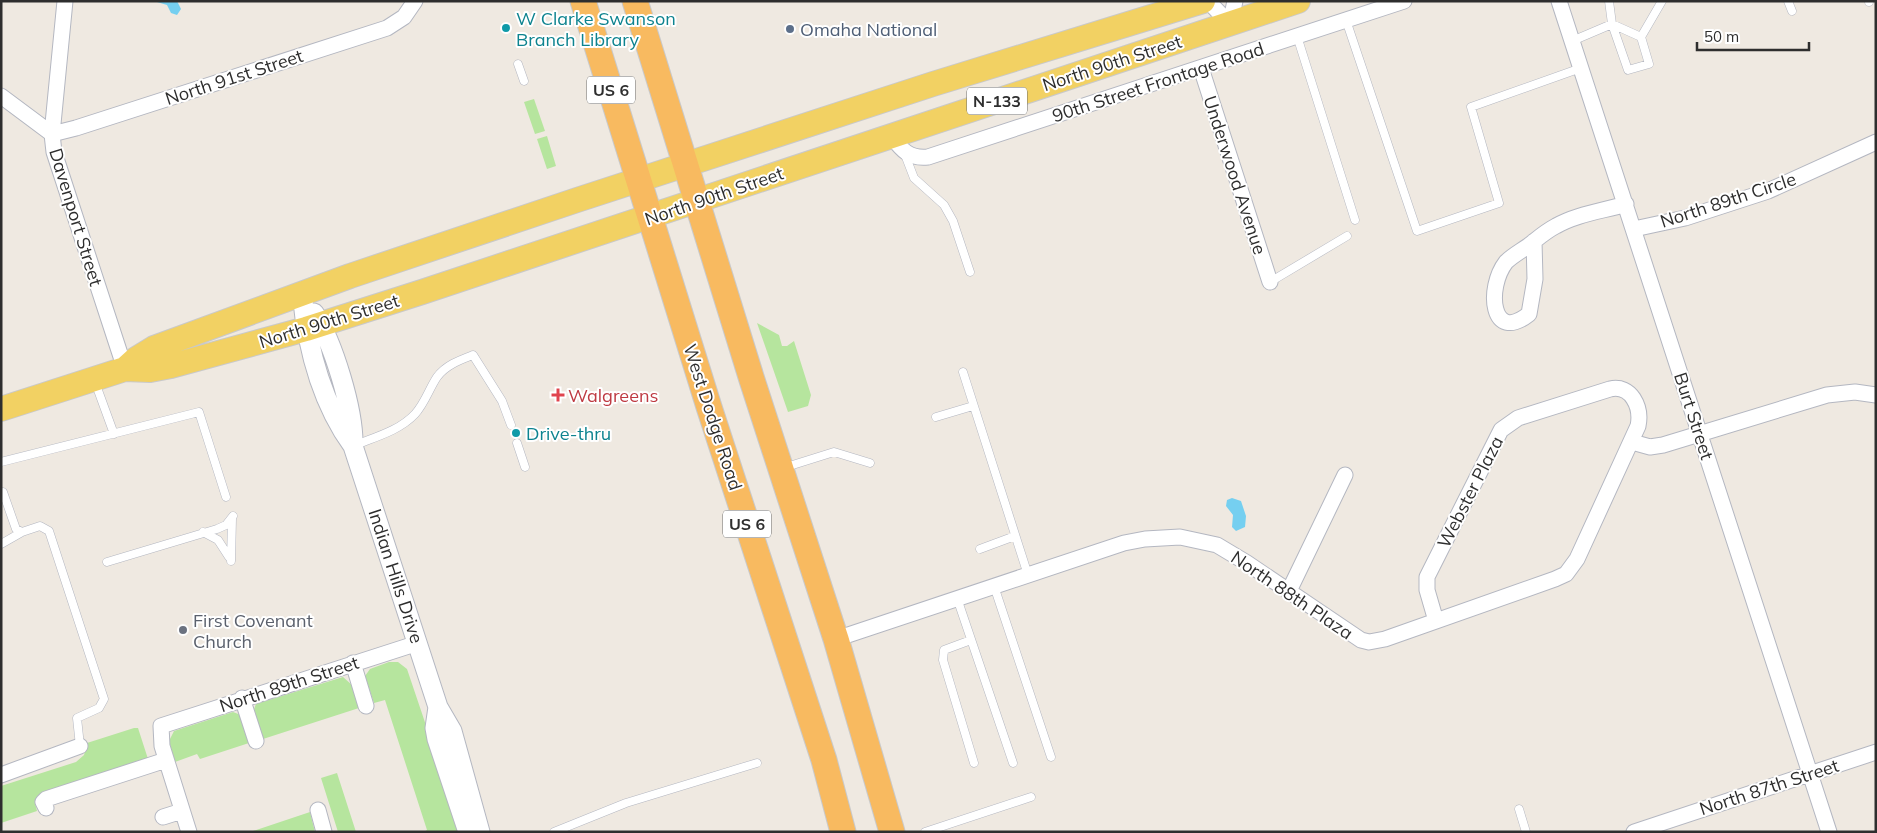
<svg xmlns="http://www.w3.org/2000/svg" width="1877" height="833" font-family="Mulish,sans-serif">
  <rect width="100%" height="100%" fill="#efe9e1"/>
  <!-- green -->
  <path fill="#b6e59e" d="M534 99 545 131 535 134 524 102Z
    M547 136 556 166 547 169 537 139Z
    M757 323 779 335 782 346H787L794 341 811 395 808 406 788 412Z
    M389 662H398L407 669 462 832H424L427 830 385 700 374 703 365 676 370 669Z
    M343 677 352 685 359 708 263 739 254 709 256 704Z
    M233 712 241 715 249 743 200 759 197 754 175 762 169 741 174 731Z
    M134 728H138L148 759 42 792 35 803 37 811 1 823V786L76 762 84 755 87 743Z
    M337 773 356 832H338L321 778Z
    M310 812 315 832H250Z"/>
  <!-- water -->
  <path fill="#75cff0" d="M177 1 181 9 177 15 171 13 167 5 157 2Z
    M1232 498 1241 501 1246 516 1245 527 1236 531 1232 527 1233 515 1226 506 1227 500Z"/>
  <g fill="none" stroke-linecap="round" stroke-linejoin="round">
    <!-- service casing -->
    <g stroke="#b4b7c1" stroke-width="9">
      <path id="service" d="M1788 1 1792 11
        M1869 1V2
        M1346 20 1417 231 1499 203 1471 107 1581 68
        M1297 36 1355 220
        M1641 37 1662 1
        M1572 41 1612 24 1641 37 1649 64 1628 70 1612 24 1609 1
        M518 64 524 81
        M904 152 914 178 944 205 953 221 970 272
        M1270 282 1347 236
        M963 372 1028 575
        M95 382 114 434
        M936 417 973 406
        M517 443 525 467
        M353 446C375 437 399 431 415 414 425 403 429 389 437 377 446 365 460 360 473 355L502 401 511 425
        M1 462 199 412 226 497
        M783 468 834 452 870 463
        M3 492 16 529 22 532 40 526 49 531 104 699 99 708 77 718 80 746
        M203 532 218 540 229 557
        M1 544 22 532
        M980 549 1015 536
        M231 561 232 518
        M107 562 217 529 226 525 233 516
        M994 586 1051 757
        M957 598 1013 763
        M971 640 944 650 943 660 974 763
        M1519 809 1526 832
        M554 832 626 803 757 763
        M925 832 1031 797"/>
    </g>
    <!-- minor casing -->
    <g stroke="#b4b7c1" stroke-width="17">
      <path id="minor" d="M65 1 52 134 54 152 125 369
        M1208 1 1230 24
        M1559 1 1829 832
        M1230 24 1235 1
        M1201 68 1270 282
        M1 96 52 134 76 128 387 28 404 17 415 1
        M891 136C902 150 909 159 928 157L1404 1
        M1634 229 1685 218 1768 191 1876 142
        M1534 241 1535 279 1529 314C1491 344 1486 288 1506 262 1512 256 1521 251 1528 246 1537 239 1546 231 1556 226 1577 214 1603 211 1626 204
        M1632 442 1650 447 1663 445 1827 395 1855 392 1876 395
        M1289 591 1345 475
        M836 639 1124 543 1145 539 1180 537 1217 545 1247 563 1361 640 1369 642 1385 639 1555 579 1566 574 1577 559 1638 426C1642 407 1631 384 1610 389L1518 418 1501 430 1427 577V590L1436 621
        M353 663 366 706
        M242 698 256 741
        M1 775 80 746
        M46 808 43 802 46 799 166 760
        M318 810 324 832
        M163 817 182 811
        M189 832 162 746 161 726 418 643
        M1634 832 1876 752"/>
    </g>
    <!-- tertiary casing -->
    <g stroke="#b4b7c1" stroke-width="21">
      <path id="tertiary" d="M302 293C307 346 321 402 353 446L438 707 452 731 480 832
        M314 313C333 342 354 410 353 446
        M438 707 435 728 437 739 468 832"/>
    </g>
    <!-- primary casing -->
    <g stroke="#c9c9c9" stroke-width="26">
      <path id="primary" d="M125 369 136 359 154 348 350 276 577 200 933 84 1203 1
        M1 409 125 369 150 370 171 366 306 329 422 292 1298 1"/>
    </g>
    <!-- trunk casing -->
    <g stroke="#c9c9c9" stroke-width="27">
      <path id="trunk" d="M583 1 709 407 824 760 843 832
        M635 1 752 380 836 639 892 832"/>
    </g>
    <!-- service -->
    <use href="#service" stroke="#fff" stroke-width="8"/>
    <!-- minor -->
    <use href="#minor" stroke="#fff" stroke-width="15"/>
    <!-- tertiary -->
    <use href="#tertiary" stroke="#fff" stroke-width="19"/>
    <!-- primary -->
    <use href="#primary" stroke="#f2d163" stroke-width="24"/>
    <!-- trunk -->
    <use href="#trunk" stroke="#f8ba60" stroke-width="25"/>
  </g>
  <!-- markers -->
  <g fill="#0f9aa8" stroke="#fff" stroke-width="2">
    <circle cx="506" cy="28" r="5"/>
    <circle cx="516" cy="433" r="5"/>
  </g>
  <circle fill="#5c6f8a" stroke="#fff" stroke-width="2" cx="790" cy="29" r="5"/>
  <path fill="#e0444e" stroke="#fff" stroke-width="2" d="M555.5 387.5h5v5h5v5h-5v5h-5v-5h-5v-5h5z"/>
  <circle fill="#6b7280" stroke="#fff" stroke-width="2" cx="183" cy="630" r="5"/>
  <g text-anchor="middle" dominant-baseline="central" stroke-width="4" stroke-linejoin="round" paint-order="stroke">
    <!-- shield labels -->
    <g fill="#fff" stroke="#6d6d6d" stroke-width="1">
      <rect x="587" y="76.5" width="48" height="27" rx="4"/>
      <rect x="967" y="87.5" width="60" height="27" rx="4"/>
      <rect x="723" y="510.5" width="48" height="27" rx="4"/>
    </g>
    <g font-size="16" font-weight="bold" fill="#2e2e2e">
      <text x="611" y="90">US 6</text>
      <text x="997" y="101">N-133</text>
      <text x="747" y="524">US 6</text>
    </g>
    <!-- culture labels -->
    <g font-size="18" fill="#0d838f" stroke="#fff" text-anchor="start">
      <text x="516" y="18">W Clarke Swanson<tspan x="516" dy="21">Branch Library</tspan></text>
      <text x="526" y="433">Drive-thru</text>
    </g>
    <!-- service labels -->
    <g font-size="18" fill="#4e5e75" stroke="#fff" text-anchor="start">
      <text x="800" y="29">Omaha National</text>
    </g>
    <!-- street labels -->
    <g font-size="18" fill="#2e2e2e" stroke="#fff">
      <text transform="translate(1112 63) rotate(-18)">North 90th Street</text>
      <text transform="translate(234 77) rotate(-18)">North 91st Street</text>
      <text transform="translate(1158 82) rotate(-18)">90th Street Frontage Road</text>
      <text transform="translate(1235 175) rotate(72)">Underwood Avenue</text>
      <text transform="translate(714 196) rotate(-19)">North 90th Street</text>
      <text transform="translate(1728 200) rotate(-18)">North 89th Circle</text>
      <text transform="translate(76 217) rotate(73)">Davenport Street</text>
      <text transform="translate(329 321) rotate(-17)">North 90th Street</text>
      <text transform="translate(1694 416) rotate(72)">Burt Street</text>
      <text transform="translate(713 417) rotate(72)">West Dodge Road</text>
      <text transform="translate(1470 492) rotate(-63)">Webster Plaza</text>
      <text transform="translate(396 576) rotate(72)">Indian Hills Drive</text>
      <text transform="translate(1292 595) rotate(34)">North 88th Plaza</text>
      <text transform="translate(289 684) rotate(-18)">North 89th Street</text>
      <text transform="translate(1769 787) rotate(-18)">North 87th Street</text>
    </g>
    <!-- health labels -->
    <g font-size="18" fill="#be3a42" stroke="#fff" text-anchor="start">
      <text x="568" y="395">Walgreens</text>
    </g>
    <!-- worship labels -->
    <g font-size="18" fill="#5b616d" stroke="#fff" text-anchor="start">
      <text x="193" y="620">First Covenant<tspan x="193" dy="21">Church</tspan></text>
    </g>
  </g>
  <!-- border -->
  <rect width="1877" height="833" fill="none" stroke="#2e2e2e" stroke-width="5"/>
  <!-- scale -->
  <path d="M1697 42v8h112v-8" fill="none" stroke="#2e2e2e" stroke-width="2.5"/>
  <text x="1704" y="42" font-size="15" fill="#2e2e2e" stroke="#ffffff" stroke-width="4" paint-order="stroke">50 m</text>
</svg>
